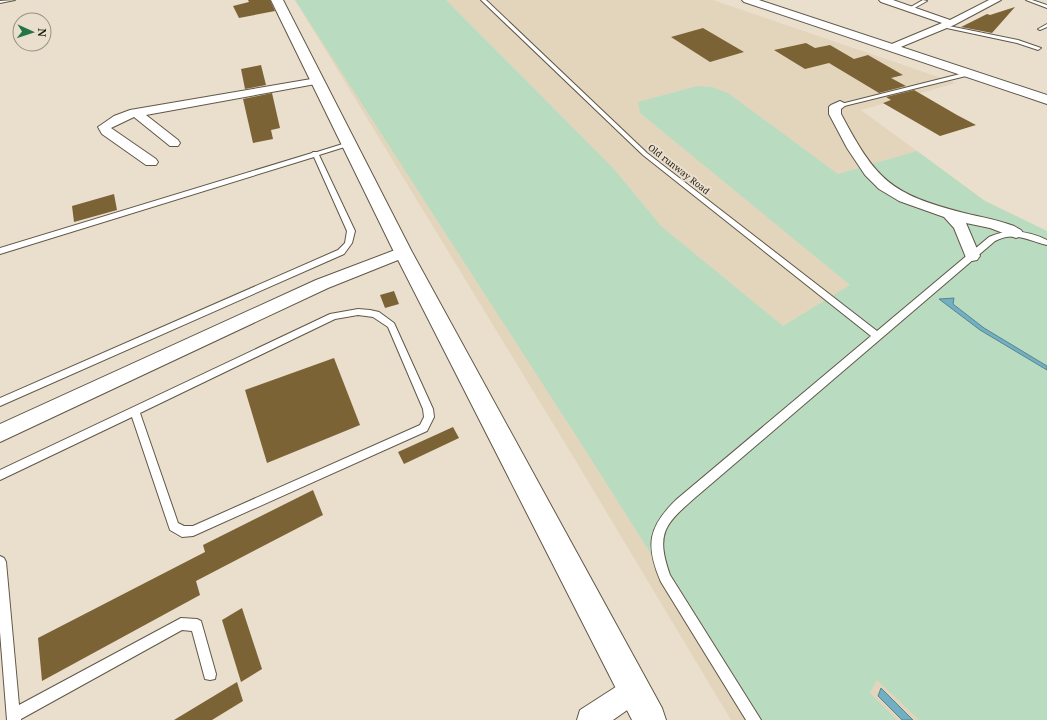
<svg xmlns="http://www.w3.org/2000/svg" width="1047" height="720" font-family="'Noto Serif',serif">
  <rect width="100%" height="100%" fill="#eadfcd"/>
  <!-- built -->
  <path fill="#e3d5bc" d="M295 0H713L956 83 861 110 985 201 1047 231V720H731L574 458Z"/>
  <!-- green -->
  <path fill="#b9dcc0" d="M295 0H446L614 169 661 226 783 326 850 285 640 113 638 102 697 86 712 87 728 93 838 174 917 151 985 201 1047 231V366L984 328 953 303 954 298 940 299 980 330 1047 370V720H919L877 680 870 693 897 720H756L582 445Z"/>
  <!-- water -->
  <path fill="#71b0c2" stroke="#59848e" d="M954 298 953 304 984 328 1047 366V370L980 330 939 299Z
    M881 688 913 720H902L878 696Z"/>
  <!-- building -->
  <path fill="#7b6336" d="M248 0H270L275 11 239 18 233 6 249 2Z
    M1015 7 992 33 961 27 987 14 990 15Z
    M703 28 744 52 710 62 671 37Z
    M806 43 815 48 830 45 854 59 868 55 903 75 891 78 906 86 879 93 829 63 805 69 774 50Z
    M261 65 266 85 245 89 241 69Z
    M914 90 957 115 976 125 940 136 883 103 891 100 886 97Z
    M272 93 280 128 271 130 273 139 253 143 243 99Z
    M114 194 117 210 74 222 72 206Z
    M394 291 399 304 385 308 380 295Z
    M334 358 360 425 267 463 245 390Z
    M453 427 459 438 404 464 398 452Z
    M313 490 323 515 196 581 200 595 42 681 38 638 205 552 203 545Z
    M242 608 262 669 241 682 222 620Z
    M237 682 243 701 212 720H174Z"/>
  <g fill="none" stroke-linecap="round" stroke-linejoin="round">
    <!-- service casing -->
    <g stroke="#605747" stroke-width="2">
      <path id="service" d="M15 0 0 3V1Z
        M481 0H486L647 153 877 331 989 237C1009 228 1028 231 1047 240V245C1028 240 1014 231 995 241L697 496C665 524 655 532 670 575L761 720H746L661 582C645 545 648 527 677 499L871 336 643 155Z
        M923 0 927 1 911 10 907 9Z
        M1026 0H1032L1047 5V8Z
        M1047 24V27L1040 30 1038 29Z
        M944 25 1018 40 1041 48 1038 50 1017 43 942 27V26Z
        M968 72 970 73V75L840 107 837 105Z
        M349 142 351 143V145L319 155 355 231 352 243 344 254 0 406V398L338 250 345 243 347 231 314 157 0 254V248L312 153 313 152H317Z
        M358 309 370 310 379 312 394 323 433 409 434 417 427 431 193 536 182 537 170 530 132 417 0 480V470L330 314ZM358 315 373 317 388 327 423 409 424 417 420 425 193 526H184L178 523 140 413 335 319Z
        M0 556 4 558 6 562 19 705 181 618 197 619 201 621 216 674 215 679 210 680 205 679 192 631 182 630 21 719V720H7L0 632Z"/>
    </g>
    <!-- minor casing -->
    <g stroke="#605747" stroke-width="2">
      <path id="minor" d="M879 0H893L950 20 989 0H1001L954 25 891 51 886 48 887 46 942 23 881 2Z
        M317 78 323 81 321 83 146 115 178 140 180 143 178 146H170L134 117 111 128 156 159 158 162 156 165H146L102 134 98 127 114 116 130 110Z
        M840 101 844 103 846 105 841 109V114C876 180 890 194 964 213 981 217 998 220 1014 226L1021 230 1023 233 1021 236 1016 238 990 228 966 223 980 256 977 260 972 261 967 260 954 228 944 217 899 201 879 189 865 175 847 148 829 114V107L831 105Z
        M403 247 408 248 411 252 408 256 328 288 0 442V424L316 280Z
        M634 677 643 681 647 690 643 699 613 720H577L580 710 625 681Z"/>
    </g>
    <!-- tertiary casing -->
    <g stroke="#605747" stroke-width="2">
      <path id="tertiary" d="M271 0H283L412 252 662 708 666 720H632L394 252Z"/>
    </g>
    <!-- secondary casing -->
    <g stroke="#605747" stroke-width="2">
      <path id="secondary" d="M742 0H759L1047 95V104L744 2Z"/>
    </g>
    <!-- service -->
    <use href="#service" fill="#fff" fill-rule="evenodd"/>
    <!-- minor -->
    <use href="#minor" fill="#fff" fill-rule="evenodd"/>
    <!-- tertiary -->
    <use href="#tertiary" fill="#fff" fill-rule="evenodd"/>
    <!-- secondary -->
    <use href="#secondary" fill="#fff" fill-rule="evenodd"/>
  </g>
  <g text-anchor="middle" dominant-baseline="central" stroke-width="4" stroke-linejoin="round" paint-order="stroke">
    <!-- far-street labels -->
    <g font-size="9" fill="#201c16" stroke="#eadfcd">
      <text transform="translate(679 169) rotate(38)">Old runway Road</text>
    </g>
  </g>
  <!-- north arrow -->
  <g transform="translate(32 32) rotate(93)"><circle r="19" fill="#eadfcd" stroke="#999184"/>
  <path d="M0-3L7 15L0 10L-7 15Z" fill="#247546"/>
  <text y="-6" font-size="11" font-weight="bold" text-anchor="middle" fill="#201c16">N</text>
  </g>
</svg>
